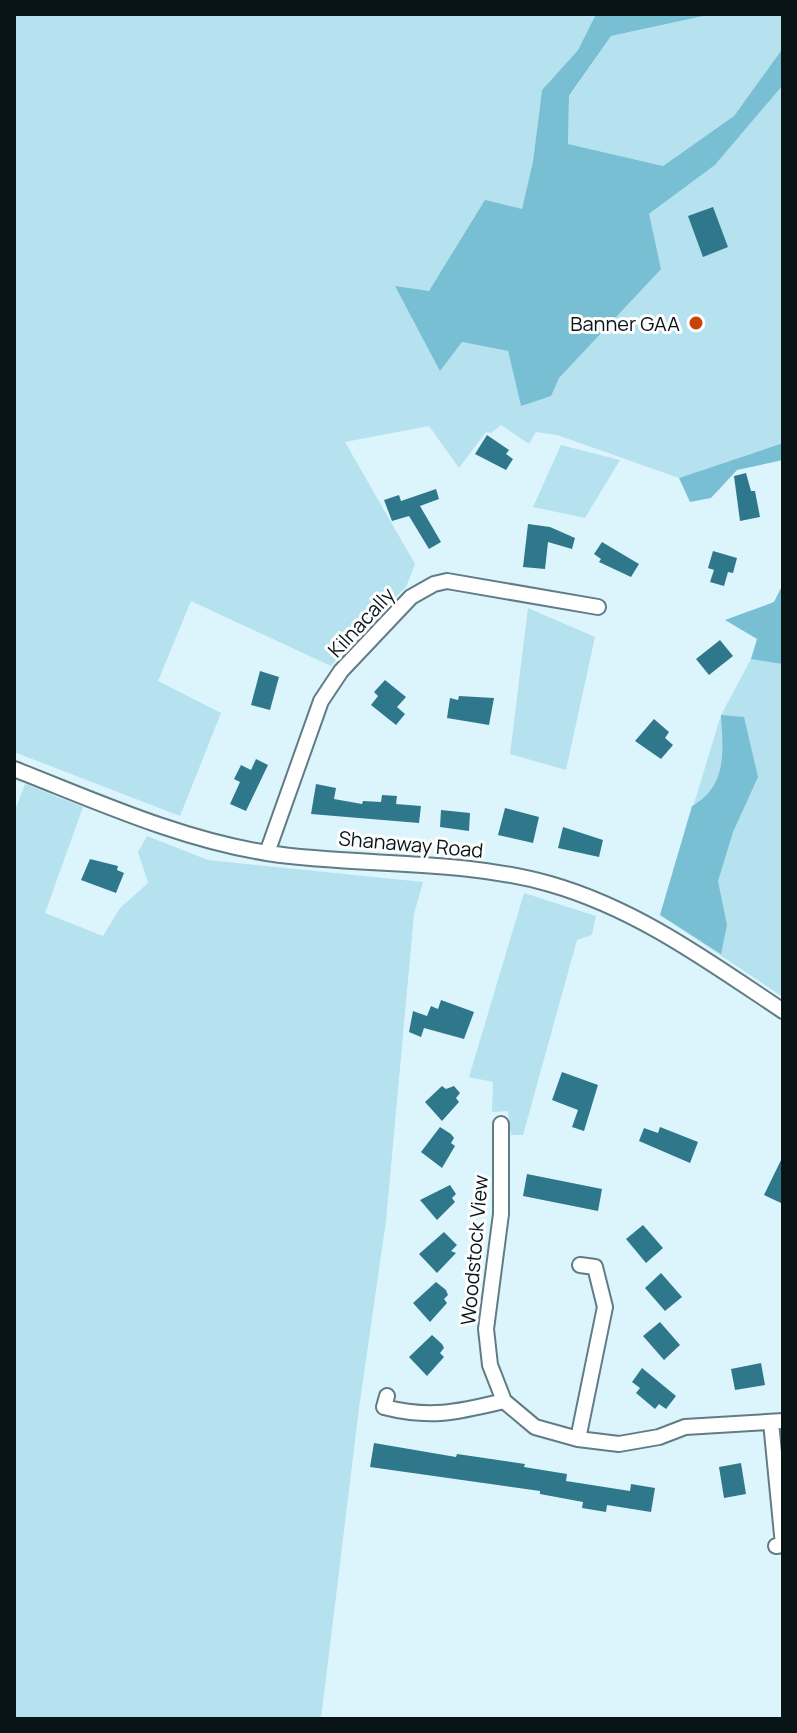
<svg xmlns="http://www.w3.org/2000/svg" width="797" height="1733" font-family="Manrope,sans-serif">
  <rect width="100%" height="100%" fill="#dcf5fc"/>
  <!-- green -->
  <path fill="#b6e1ef" d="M14 14H596L578 50 542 90 533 161 522 209 444 268 429 291 396 287 440 370 462 342 508 351 521 406 558 379 648 215 715 165 783 85V443L679 478 557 435 536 432 529 444 501 425 491 433 486 432 459 468 429 426 345 442 415 564 406 587 365 626 331 666 191 601 158 681 221 713 180 816 14 752Z
    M714 14H783V48L734 116 663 166 568 144 569 97 611 36Z
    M561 445 620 460 585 518 533 507Z
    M783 584V997L660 915 721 715 751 659Z
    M528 608 595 637 566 770 510 754Z
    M25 784 83 807 45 913 103 936 120 908 148 883 138 852 147 836 208 860 423 882 414 914 386 1221 359 1408 321 1719H14V813Z
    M524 893 596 916 592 935 577 940 523 1135H511L508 1111 492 1112 493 1082 469 1077Z"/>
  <!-- forest -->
  <path fill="#78bfd4" d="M596 14H713L611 36 569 96 568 144 663 166 734 116 783 48V85L715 165 649 214 661 269 559 378 551 396 521 406 508 351 462 342 440 371 395 286 429 291 485 200 522 209 533 161 542 90 578 50Z
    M783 443V460L737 470 711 498 690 502 679 478Z
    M783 584V664L751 659 757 639 725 620 774 602Z
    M721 715 744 717 758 777 733 832 718 881 727 925 721 954 660 915 692 806C728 786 723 750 721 715Z"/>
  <!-- building -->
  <path fill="#2f788c" d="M713 207 728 247 703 257 688 216Z
    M487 435 509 450 506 454 513 459 506 470 475 454Z
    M746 473 751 491H755L760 517 740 521 734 476Z
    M436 489 439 499 420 506 441 542 429 549 409 516 392 521 384 500 399 495 401 501Z
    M528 524 550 527 575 538 572 549 548 542 545 569 523 567Z
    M602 542 639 564 631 577 599 562 601 559 594 554Z
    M713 551 737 558 733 573 728 572 724 586 710 582 714 570 708 568Z
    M720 640 733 656 709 675 696 659Z
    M260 671 279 677 270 710 251 705Z
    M385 680 406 697 397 707 405 714 396 725 371 705 378 696 374 692Z
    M459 696 494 698 489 725 447 718 450 698 458 700Z
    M654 719 669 732 665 738 673 745 661 759 635 741Z
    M256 759 268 765 246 811 230 804 240 782 234 779 241 765 251 770Z
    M316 784 336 788 334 799 362 804 363 801 381 802 382 795 397 796 396 804 421 806 419 823 311 814Z
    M505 808 539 817 533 843 498 835Z
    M441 810 470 813 469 831 440 827Z
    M563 827 603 840 599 857 558 848Z
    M90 859 118 866 117 870 124 873 116 893 81 880Z
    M441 1000 474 1012 464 1039 424 1028 421 1037 409 1032 413 1011 427 1016 431 1006 438 1009Z
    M562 1072 598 1085 584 1131 572 1127 578 1110 552 1100Z
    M442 1086 446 1089 454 1086 460 1093 456 1098 459 1102 442 1121 425 1102Z
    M440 1127 451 1134 454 1138 451 1143 455 1146 442 1168 421 1152Z
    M660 1127 698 1142 690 1163 639 1141 644 1128 658 1133Z
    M783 1156V1204L764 1195Z
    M527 1174 602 1189 598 1211 523 1196Z
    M450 1185 456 1194 452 1198 455 1202 437 1220 420 1200Z
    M643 1225 663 1248 646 1263 626 1239Z
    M444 1232 457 1245 451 1251 456 1253 437 1273 419 1254Z
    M661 1273 682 1297 665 1311 645 1288Z
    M436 1282 446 1290 448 1295 444 1299 447 1303 430 1322 413 1303Z
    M660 1322 680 1345 664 1360 643 1336Z
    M432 1335 442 1344 444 1348 440 1353 444 1357 427 1376 409 1357Z
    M761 1363 765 1385 735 1390 731 1369Z
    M642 1368 676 1396 666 1409 659 1404 655 1409 636 1393 640 1388 632 1382Z
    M374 1443 456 1457 457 1454 525 1464 524 1467 567 1474 566 1481 630 1491 631 1484 655 1488 651 1512 607 1505 606 1512 582 1508 583 1502 540 1494V1491L370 1467Z
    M741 1463 746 1494 724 1498 719 1467Z"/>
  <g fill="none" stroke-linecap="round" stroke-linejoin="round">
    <!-- street casing -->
    <g stroke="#607c84" stroke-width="18">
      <path id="street" d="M14 769C96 801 179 839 267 853 360 867 458 858 550 884 637 909 708 961 783 1011
        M267 853 321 701 341 671 411 597 434 584 447 581 598 607
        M580 1265 595 1267 605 1307 578 1439 619 1444 659 1437 685 1427 783 1421
        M387 1396 384 1407C431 1419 458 1412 504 1401L490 1365 486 1329 501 1214V1124
        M504 1401 535 1427 578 1439
        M771 1422 783 1545 776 1546"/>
    </g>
    <!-- street -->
    <use href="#street" stroke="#fff" stroke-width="14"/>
  </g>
  <!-- markers -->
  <circle fill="#c94206" stroke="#fdfdfd" stroke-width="3" cx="696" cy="323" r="8"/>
  <g text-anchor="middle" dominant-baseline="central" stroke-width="6" stroke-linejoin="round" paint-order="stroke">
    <!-- poi labels -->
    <g font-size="20" fill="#091417" stroke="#fdfdfd" text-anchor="end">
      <text x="680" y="323">Banner GAA</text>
    </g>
    <!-- street labels -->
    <g font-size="20" fill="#091417" stroke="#fdfdfd">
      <text transform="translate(361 622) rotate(-47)">Kilnacally</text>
      <text transform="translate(411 844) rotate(5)">Shanaway Road</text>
      <text transform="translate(474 1250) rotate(-85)">Woodstock View</text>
    </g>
  </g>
  <!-- border -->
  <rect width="797" height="1733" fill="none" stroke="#091417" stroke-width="32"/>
</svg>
